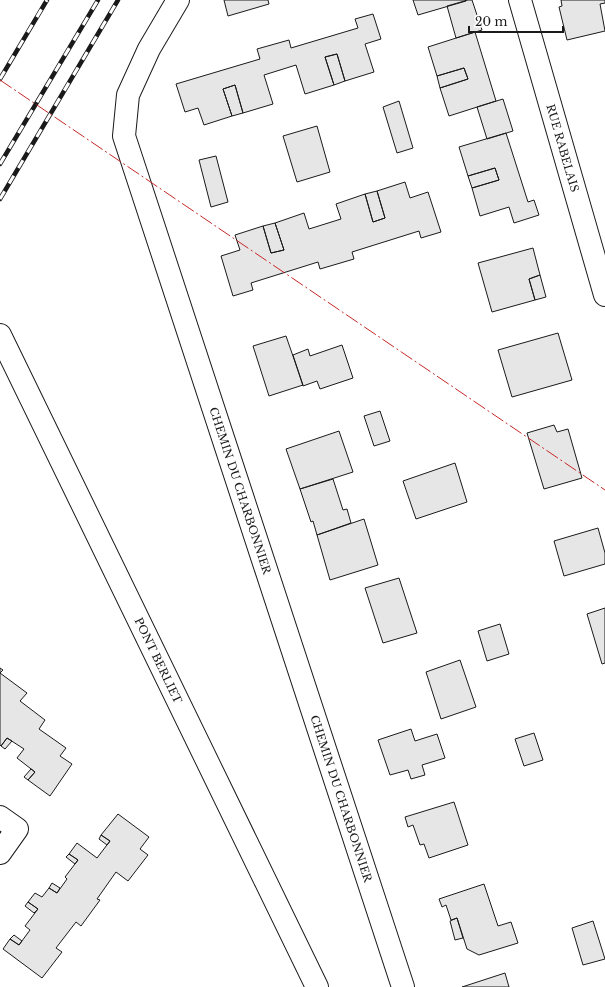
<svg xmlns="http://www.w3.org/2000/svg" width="605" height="987" font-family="'Libre Baskerville',serif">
  <rect width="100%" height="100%" fill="#fff"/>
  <!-- building -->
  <path fill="#e6e6e6" stroke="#1a1a1a" d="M224 0H268L269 4 228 16Z
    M413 0H465L466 1 418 15Z
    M468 0H472L482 30 456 38 447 6Z
    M561 0H605V3L600 4 605 31 567 40 559 7 562 6Z
    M373 14 381 39 365 44 374 72 345 81 337 54 325 57 334 85 305 94 296 65 264 75 273 104 243 113 235 85 223 89 232 116 204 125 198 108 185 112 176 84 260 59 257 49 289 40 291 48 358 28 355 19Z
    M475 32 496 101 449 116 440 88 468 79 464 68 437 76 428 47Z
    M337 54 345 81 334 85 325 57Z
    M464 68 468 79 440 88 437 76Z
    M235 85 243 113 232 116 223 89Z
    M503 99 513 131 487 139 477 107Z
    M399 101 413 148 397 153 383 107Z
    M317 126 330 172 297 182 283 136Z
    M506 133 528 202 534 200 539 215 514 223 509 207 480 216 472 188 499 180 495 168 468 176 459 147Z
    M216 156 228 202 211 207 199 160Z
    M495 168 499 180 472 188 468 176Z
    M405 182 410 198 428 192 441 232 421 238 419 231 352 252 354 259 320 269 318 262 251 283 253 290 233 296 221 256 240 250 235 235 263 226 271 253 284 250 275 223 304 213 309 229 341 219 336 204 365 194 373 222 385 218 377 191Z
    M377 191 385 218 373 222 365 194Z
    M275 223 284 250 271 253 263 226Z
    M533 248 540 275 529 279 535 300 492 312 478 263Z
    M540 275 546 297 535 300 529 279Z
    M558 333 572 380 512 397 498 350Z
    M286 336 303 385 269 396 253 346Z
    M342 345 353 378 320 389 317 381 303 386 293 355 308 349 310 356Z
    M380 411 390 441 374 446 364 416Z
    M554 425 557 432 568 429 582 478 544 489 527 433Z
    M339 431 353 472 300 489 286 449Z
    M455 463 467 502 416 519 403 481Z
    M333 479 343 510 347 509 351 523 317 535 313 521 311 522 300 489Z
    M364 519 378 565 330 580 317 535Z
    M598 528 605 553V564L564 576 554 541Z
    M399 578 417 633 383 643 365 588Z
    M605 608V663L602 664 587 614Z
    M500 624 509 654 487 661 478 631Z
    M460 660 476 707 441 719 426 672Z
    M0 668 3 670 0 673 27 693 20 701 45 720 39 729 66 748 60 756 72 764 50 796 28 780 35 772 17 758 24 749 7 738 1 746 0 745Z
    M411 729 415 741 437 734 445 758 422 765 425 775 411 779 408 770 390 775 378 740Z
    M534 733 543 760 524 766 515 739Z
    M7 738 12 741 5 749 1 746Z
    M31 769 35 772 28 780 24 777Z
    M454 802 468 845 429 858 424 844 420 845 413 825 408 827 405 817Z
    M118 814 149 837 140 849 148 855 128 881 116 872 97 899 100 900 81 926 76 922 56 948 62 952 42 978 3 949 10 939 19 945 30 930 25 926 38 909 28 902 35 893 42 897 49 888 57 893 67 879 65 877 78 860 69 854 77 843 97 858 110 841 101 835Z
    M101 835 110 841 107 845 99 839Z
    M69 854 78 860 75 864 66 857Z
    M52 883 60 888 57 893 49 888Z
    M484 884 498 926 511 922 518 943 479 955 467 949 457 918 451 920 446 905 442 907 439 899Z
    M28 902 38 909 34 913 25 906Z
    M457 918 463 938 455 940 450 921Z
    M593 921 605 959 583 965 572 928Z
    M14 935 22 941 19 945 10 939Z
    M505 973 509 987H462Z"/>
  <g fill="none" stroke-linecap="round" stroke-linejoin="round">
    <!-- minor casing -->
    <g stroke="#1a1a1a" stroke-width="24">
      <g id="minor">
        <path id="s1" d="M178 0 149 49 128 95 124 136 403 987"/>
        <path id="s2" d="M520 0 605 295"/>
        <path id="s3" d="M0 335 317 987"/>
        <path d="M0 817 17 829 0 853"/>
      </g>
    </g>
    <!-- minor -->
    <use href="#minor" stroke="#fff" stroke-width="22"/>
    <!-- rail casing -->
    <g stroke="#1a1a1a" stroke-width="4.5">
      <path id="rail" d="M0 79 47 0
        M0 164 98 0
        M0 199 118 0"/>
    </g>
    <!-- rail -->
    <use href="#rail" stroke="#fff" stroke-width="3" stroke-dasharray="9" stroke-linecap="butt"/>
    <!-- power -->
    <path stroke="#c62828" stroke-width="1" stroke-dasharray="14 3 2 3" stroke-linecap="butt" d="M0 80 605 490"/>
  </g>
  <g text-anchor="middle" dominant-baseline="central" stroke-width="3" stroke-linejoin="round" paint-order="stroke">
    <!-- street labels -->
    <g font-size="11" fill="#1a1a1a" stroke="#fff">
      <text stroke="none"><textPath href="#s2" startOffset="154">RUE RABELAIS</textPath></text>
      <text stroke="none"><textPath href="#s1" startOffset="522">CHEMIN DU CHARBONNIER</textPath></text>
      <text stroke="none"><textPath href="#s3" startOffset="362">PONT BERLIET</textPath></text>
      <text stroke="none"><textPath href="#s1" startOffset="846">CHEMIN DU CHARBONNIER</textPath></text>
    </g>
  </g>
  <!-- scale -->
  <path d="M469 26v6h94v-6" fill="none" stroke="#1a1a1a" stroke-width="2"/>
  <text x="475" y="26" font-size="12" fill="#1a1a1a" stroke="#ffffff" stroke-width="3" paint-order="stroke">20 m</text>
</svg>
